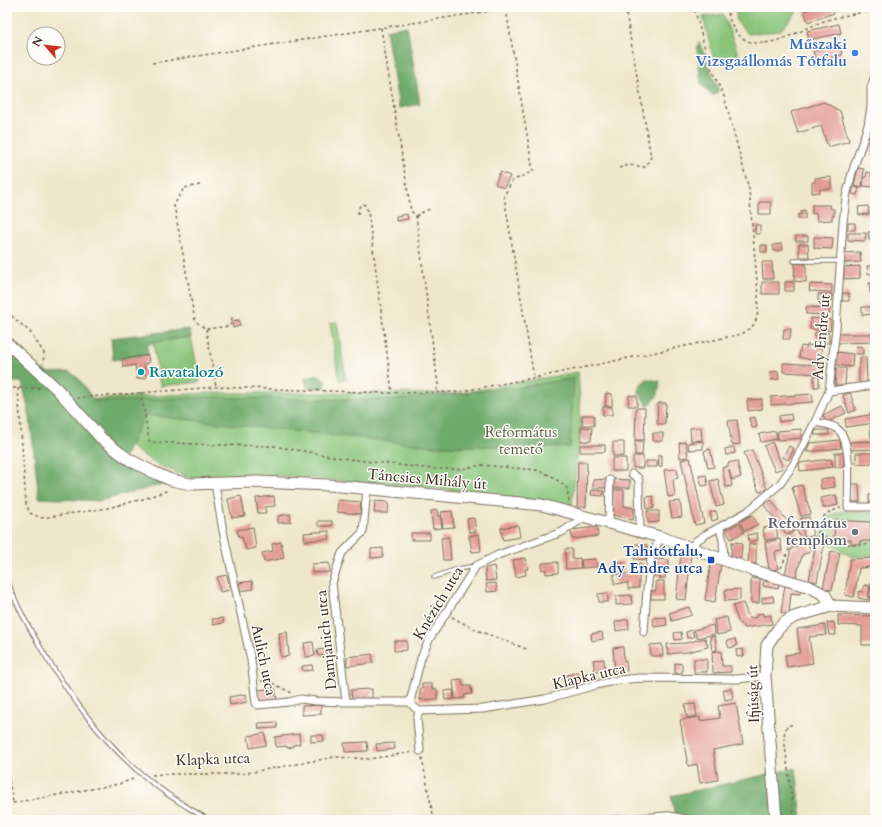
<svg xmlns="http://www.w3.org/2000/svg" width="882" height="827" font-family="Cardo,serif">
  <rect width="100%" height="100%" fill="#fdfcf7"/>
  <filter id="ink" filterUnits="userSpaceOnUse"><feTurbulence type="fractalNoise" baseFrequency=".025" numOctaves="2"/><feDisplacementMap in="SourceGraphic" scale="8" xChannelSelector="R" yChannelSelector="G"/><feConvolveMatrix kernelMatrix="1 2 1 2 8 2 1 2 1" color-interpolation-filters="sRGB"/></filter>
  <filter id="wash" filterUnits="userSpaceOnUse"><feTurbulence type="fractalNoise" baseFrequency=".012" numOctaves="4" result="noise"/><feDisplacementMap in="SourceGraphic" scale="16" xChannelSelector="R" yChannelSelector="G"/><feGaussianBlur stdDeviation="0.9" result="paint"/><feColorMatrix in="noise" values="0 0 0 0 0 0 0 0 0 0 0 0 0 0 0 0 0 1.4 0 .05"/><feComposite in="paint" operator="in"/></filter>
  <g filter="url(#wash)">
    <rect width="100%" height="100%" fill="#efe7cb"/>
    <!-- green -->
    <path fill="#89c47a" stroke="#62774c" d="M735 7H801L780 31 748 34 737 22Z
      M723 14 739 56 715 64 703 17Z
      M337 322 346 379 339 380 330 323Z
      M191 337 200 382 160 386 153 342Z
      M578 372 581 424 572 505 442 489 260 474 189 478 154 463 122 441 80 400 206 393H392L454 394Z
      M847 511 875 513V555L852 557 826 541 822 540C825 517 824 515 847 511Z"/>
    <!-- forest -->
    <path fill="#6eaa6a" stroke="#546a44" d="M407 26 420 104 399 108 386 30Z
      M699 42 719 91 713 96 701 84 697 50Z
      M189 329 191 337 153 342 149 344 147 347 148 355 113 360 111 338Z
      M7 350 17 359 50 373 70 372 79 379 94 401H127L206 397 392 400 521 387 574 378 570 447 432 446 145 415 123 459 168 483 99 501 39 498 30 418 22 382H7Z
      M317 375 326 380 325 388H308L304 379Z
      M647 379 660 381 658 395 648 407 639 392 640 385Z
      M796 768 802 820H676L671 796Z"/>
    <g id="blocks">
      <!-- building -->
      <path fill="#e39b95" d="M815 7H832L834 13 808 22 804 11Z
        M839 24 841 33 809 40 807 31Z
        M840 45 842 55 816 61 813 51Z
        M824 102 840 111 849 141 828 147 821 126 798 133 791 112Z
        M872 133H875V152L869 153 868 138 872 137Z
        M858 168 864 169 862 188 854 186Z
        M500 172 510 176 504 188 495 184Z
        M867 172 872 173 871 177H875V187L863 186 864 177H866Z
        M831 177V189H820V192L812 193V182H815V178Z
        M854 187 859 188 857 195 852 194Z
        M759 202H771V214H759Z
        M812 205H830L831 209H834V216H832V220L817 221 816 213 812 214Z
        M868 206 869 214 859 215 858 207Z
        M805 210V219H798V214L801 215V211Z
        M407 214 408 219 396 221V216Z
        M848 223H855V230H848Z
        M755 225H760V234H755Z
        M875 231V240H869L868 232Z
        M848 233H866L865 241 848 240Z
        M796 236H808V241H795Z
        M814 237 833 238 832 249 814 248Z
        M782 244 783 250 774 251 773 245Z
        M799 244H808L809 257H799Z
        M761 245H767V252H761Z
        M860 252 861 262 844 263 843 253Z
        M762 262H772L773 279H763Z
        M795 263 806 264V282L794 281Z
        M860 266V278L844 279V267Z
        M867 266H873V273L868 274Z
        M762 282H779V294H762Z
        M785 282H794V291H785Z
        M869 283H875V293H870Z
        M810 284 832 285V292L809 291Z
        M843 293H849V301H842Z
        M818 294H832V301H818Z
        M806 307 830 308 829 315 806 314Z
        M862 307H875V314L862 315Z
        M811 318 831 320 830 331 810 329Z
        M239 320 240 326 233 328 232 321Z
        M784 329H791L790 339H783Z
        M815 332 829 333V343H823V339H815Z
        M838 334H875V342L838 343Z
        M807 345 814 346V348L822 349 820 360 815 359V361L799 357 801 346 807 347Z
        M856 346 863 347V354H855Z
        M837 352 853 354 852 367 836 365Z
        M148 355 149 363 144 364 146 378 137 379 135 365 123 367 122 359Z
        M860 357H866L867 382 859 383V364H860Z
        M783 363 822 365 821 374 783 372Z
        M836 368H846L845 386 835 385Z
        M778 371 779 379 771 380 770 372Z
        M814 376H819V387H814Z
        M606 393 612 394V406H605Z
        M850 393 856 410 849 413 843 395Z
        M812 394 813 402 771 405V397Z
        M629 395 637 396V406H628Z
        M762 399V409L748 411 747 400Z
        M658 403H666L665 424H657Z
        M842 406 846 413 826 423 823 415Z
        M603 407H612V415H603Z
        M636 408H645L644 440H635Z
        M791 414 792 420 779 422V416Z
        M875 414V423L846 427 845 419Z
        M582 415H594V426L582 425Z
        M755 417 757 427 752 428 749 418Z
        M737 420 740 444 732 445 728 421Z
        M870 426H875V437L871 438Z
        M581 427 592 428 591 441H581Z
        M701 427 702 440 691 441 690 428Z
        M801 429V438L778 440V431Z
        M816 430H829V435H814Z
        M776 431 777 439 761 442 759 434Z
        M653 433H663V441H653Z
        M840 440 841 448 806 452 810 443Z
        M635 441H643L642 455H635Z
        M703 441V449L689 450 688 443Z
        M873 441 874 449 850 450V442Z
        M613 442H624V456H613Z
        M686 442 688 457 680 458 679 443Z
        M772 442 783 468 775 471 764 446Z
        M580 445H605V452H580Z
        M789 446 794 449 788 460 783 457Z
        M734 447 735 453 726 455 725 449Z
        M710 449 714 467 708 468 704 451Z
        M752 450 767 489 759 492 744 453Z
        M835 453H844V467H835Z
        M856 453H873V463L856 464Z
        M658 455H662V466L659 467Z
        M633 456H643V468H633Z
        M612 458H626V471H612Z
        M690 458 704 523 695 525 681 460Z
        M831 459 833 467 800 471 799 463Z
        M646 461H657V467H646Z
        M737 461 741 477 732 480 729 470 732 486 726 487 722 468 728 466V463Z
        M578 462H587L586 507H577Z
        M677 469 678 478 673 479 675 496 668 497 664 470Z
        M706 475 708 485 702 486 699 476Z
        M834 477 835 487 821 489 820 479Z
        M608 479V488H593V480Z
        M614 479 630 480V488H614Z
        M718 479 724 505 716 507 710 481Z
        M851 484H859L860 502H851Z
        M802 485 811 514 801 516 792 487Z
        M592 490 604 491 603 496 591 495Z
        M614 490H624V506L634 508 633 520 613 515Z
        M836 495 838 505 823 508 820 498Z
        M869 495H875V503H869Z
        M241 496 245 516 232 518 228 499Z
        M274 496 275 506 265 507 266 513H258L256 498Z
        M653 496 654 508 647 509 646 497Z
        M338 500 361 502 360 514 337 512Z
        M771 500 794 530 787 535 764 505Z
        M375 501 389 502 388 513H374Z
        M680 501 682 517 672 518 669 502Z
        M437 510 438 516H440L442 528 433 529 431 511Z
        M452 511 454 527 443 528 441 512Z
        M647 511H659V522L648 523Z
        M716 511 718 519 712 521 710 513Z
        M290 514 291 522 278 523V516Z
        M752 515 758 524 745 531 740 522Z
        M809 517 813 536 804 537 801 518Z
        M474 518 476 532H469L467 519Z
        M835 520 872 522 871 528H875V535H871V541H860V544H851V540L834 539Z
        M318 521H332V526H318Z
        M739 523 744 532 731 539 726 530Z
        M518 525 520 537 503 540 501 528Z
        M776 526 778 538 765 540 763 528Z
        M253 527 256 548 246 550 244 542H243L242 537H239L237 530Z
        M597 527 598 536 572 539 571 530Z
        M796 530 801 537 793 543 788 536Z
        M329 531 330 539 305 541 304 533Z
        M411 533H430V540H411Z
        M757 533 758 540 749 542 748 535Z
        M479 534 481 551 472 552 469 536Z
        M449 537 451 560H443L441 538Z
        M780 539 782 551 775 552 778 569 769 570 765 542Z
        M281 542 284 558 264 562 262 553 273 551 272 544Z
        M732 542 742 543 741 558 731 557Z
        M807 542 811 551 802 555 796 577 785 574 791 549Z
        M635 544 647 545 646 560 634 559Z
        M749 544H756V564H748Z
        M816 544 824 545 817 582 809 580Z
        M383 548V557L371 558V549Z
        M565 549H572V559L580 558 581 568 566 569Z
        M831 551 840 553 832 590 823 588Z
        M681 554 691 555 686 600 676 599Z
        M526 558 528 569H525L526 575 516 577 513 560Z
        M873 558V567L859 568 854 597 845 595 850 559Z
        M596 559 597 567 582 568 581 560Z
        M655 559 669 560 668 573H666L665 578H659V576L653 575Z
        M874 560H875V600H869Z
        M558 562V573L546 574V569L542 570V563Z
        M623 562 624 571 613 572V563Z
        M329 563 330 572 312 573V564Z
        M636 563 642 564 641 572 635 571Z
        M711 563 721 564 715 602 705 600Z
        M494 566 496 580 486 581 485 568Z
        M614 574H639V588L628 589V583L614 584Z
        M227 575 230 590 220 592 217 577Z
        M751 578 760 579 759 603H751Z
        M252 581 253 589 240 591 239 583Z
        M656 581H664V599H651V591H656Z
        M764 581 779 584 778 589 763 586Z
        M496 583 497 591 487 592 486 584Z
        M785 584 801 587 800 594 791 593 789 614 781 613Z
        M864 585 870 586 868 600 858 598 859 591 863 592Z
        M740 589V600L725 601V590Z
        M608 593V602H599L598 594Z
        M631 595 632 604 616 605V596Z
        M773 596 774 602 762 603V598Z
        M743 603 749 618 758 617 757 614 763 613V616L771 615 772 624 745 628 738 621 733 606Z
        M689 607 692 615 672 621 669 613Z
        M838 615 875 616 874 645H862V626L838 625Z
        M666 617 667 625 654 627 653 618Z
        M727 617 730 632 717 635 714 620Z
        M223 618V623L213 625 212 619Z
        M628 619 629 629 616 631 615 622Z
        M834 622 836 635H829L827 623Z
        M713 625 715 634 697 638 694 630Z
        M825 625 826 635 809 637 813 663 787 667 785 655 800 653 797 629Z
        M692 630 694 637 687 638 686 632Z
        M287 632 289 656 281 657 279 633Z
        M602 632 603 639 592 641 591 634Z
        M681 632 682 639 675 640 674 633Z
        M715 636 717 650 712 651 710 637Z
        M705 638 708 647 687 652 668 654 667 644 686 643Z
        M735 639 737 646 729 648 727 641Z
        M394 641H407V650L394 651Z
        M313 642 315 656 306 657 304 643Z
        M662 644 663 656H651L650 645Z
        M623 647 624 661H626L627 671 615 672 613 648Z
        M326 649 327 655 318 656 317 650Z
        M743 649 744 656 737 657 736 650Z
        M721 651 722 666H731V672L713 673 712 652Z
        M372 654 373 663 347 666V657Z
        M604 659 605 671 595 672 593 660Z
        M694 659H707V672H694Z
        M675 663 682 664V673H675Z
        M312 665 313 670 303 671 302 666Z
        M577 672 580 681 565 686 562 677Z
        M462 679 463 686H471L472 694 464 695 465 698 455 699 453 680Z
        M422 684H432V689H437V699L420 700V689H422Z
        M275 688 277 700 259 702 258 690Z
        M731 688 733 698 725 700 723 690Z
        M372 689V698L352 699 351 690Z
        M453 690 454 699 445 700 444 691Z
        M246 694 247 702 230 705 229 697Z
        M736 703 743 744 713 750 718 780 700 783 697 764 688 766 680 720 700 717V721L720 718 718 706Z
        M695 704 697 716 687 718 685 705Z
        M321 705V714L302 715V706Z
        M277 722V728L259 729 258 723Z
        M265 733 266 745 250 748 248 736Z
        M299 734 300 744 293 745V747L287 748V746L276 747 275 737Z
        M311 735H323L324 741 311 742Z
        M367 742 368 751 345 752 344 743Z
        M394 743 395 749 377 751 376 744Z"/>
    </g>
  </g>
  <g filter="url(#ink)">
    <use href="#blocks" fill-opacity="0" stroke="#7a6c5b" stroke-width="1"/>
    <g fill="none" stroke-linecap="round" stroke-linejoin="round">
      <!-- service casing -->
      <g stroke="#7a6c5b" stroke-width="5.5">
        <path id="service" d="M794 261H840
          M434 577 458 569 475 566
          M7 579C16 606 31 631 45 655 82 715 123 768 184 805 192 810 201 816 210 820
          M588 820 669 814 700 820"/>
      </g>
      <!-- minor casing -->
      <g stroke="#7a6c5b" stroke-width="9">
        <path id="minor" d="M829 391 875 385
          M815 422C821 424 831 424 836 428 853 438 848 488 848 507H875
          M632 474 638 478 639 483 640 531
          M215 484 223 531 251 660 256 703 258 705 289 702 301 699 315 701 346 702H410L414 707 419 711
          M609 523 610 480
          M720 528 723 541 724 561
          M691 548 696 541 705 535 747 512 780 484 793 465 815 422 829 391 836 328 843 223 846 197 852 173 868 125 871 107V87L875 76
          M644 632 647 590 651 559 660 537
          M346 702 332 583 342 553 363 532 367 489
          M410 702 421 658 430 638 476 566 498 555 562 532 586 516
          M419 711 483 709 545 699 596 685 618 680 640 678 737 679 765 676
          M419 711 417 719 420 751"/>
      </g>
      <!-- secondary casing -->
      <g stroke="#7a6c5b" stroke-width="13">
        <path id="secondary" d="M7 343 57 389 101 438 120 453 130 460 153 472 171 480 190 484 256 482 329 485 542 505 660 537 752 570 810 587 825 595 831 606
          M776 820 765 676 767 645 778 629 784 623 794 617 831 606 875 608"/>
      </g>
      <!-- path -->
      <path stroke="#7a6c5b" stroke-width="1.5" stroke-dasharray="3 3" stroke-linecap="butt" d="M727 7C728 13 729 20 732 25 750 63 797 31 824 21 840 16 858 13 875 10
        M506 9 533 171 512 181 504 196 534 378
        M381 28 411 211 416 216 438 385 436 392
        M152 63 516 7
        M619 168 629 165 645 167 651 157 625 7
        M200 185 184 188 174 205 195 321 206 329 230 326 233 314
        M358 214 359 207 363 204 365 205 368 211 392 392
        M416 216 423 212 432 208
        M7 312 30 332 44 353 43 364
        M206 329 216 387
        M7 388H41
        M18 388 26 504 30 513 41 518 108 508 143 499 169 490
        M141 392 149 441 151 442 218 445 274 446 348 459 433 469H462L482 465 536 470 552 476 567 488 569 502
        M77 398 216 387 388 393 457 392 534 378 742 334 752 327 756 320 758 312V294L749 189 724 96 709 64 694 7
        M818 536C823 537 828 537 833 539 847 544 861 550 875 540
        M781 568 790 547 802 541 817 536 824 516 829 512 841 508
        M452 617 474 629 529 650
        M261 681 270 682 292 693
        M792 725H788L785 730 784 737 794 820
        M422 758 434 820
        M7 769 13 802
        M152 775 166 774H241L335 757 369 759 414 752
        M7 804 119 784 136 778"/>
      <!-- service -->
      <use href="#service" stroke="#fff" stroke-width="3.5"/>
      <!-- minor -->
      <use href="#minor" stroke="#fff" stroke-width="7"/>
      <!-- secondary -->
      <use href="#secondary" stroke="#fff" stroke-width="11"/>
    </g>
  </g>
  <!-- markers -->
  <circle fill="#3f7fe0" stroke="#fdfcf7" stroke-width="1.5" cx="855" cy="53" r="4"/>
  <circle fill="#0f9aa8" stroke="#fdfcf7" stroke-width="1.5" cx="141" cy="372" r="4"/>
  <circle fill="#6b7280" stroke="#fdfcf7" stroke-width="1.5" cx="855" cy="532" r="4"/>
  <rect fill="#1a4fb4" stroke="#fdfcf7" stroke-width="1.5" x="707" y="556" width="8" height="8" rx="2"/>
  <g text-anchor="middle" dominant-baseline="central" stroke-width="3" stroke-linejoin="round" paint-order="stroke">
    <!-- shop labels -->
    <g font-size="15" font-weight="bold" fill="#366cbe" stroke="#fdfcf7" text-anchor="end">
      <text x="847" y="44">Műszaki<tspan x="847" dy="17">Vizsgaállomás Tótfalu</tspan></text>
    </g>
    <!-- street labels -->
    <g font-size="15" fill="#3b2a1e" stroke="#fdfcf7">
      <text transform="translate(821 337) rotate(-85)">Ady Endre út</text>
      <text transform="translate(427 479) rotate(5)">Táncsics Mihály út</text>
      <text transform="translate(438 603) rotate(-59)">Knézich utca</text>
      <text transform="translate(326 640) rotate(-96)">Damjanich utca</text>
      <text transform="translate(264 660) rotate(78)">Aulich utca</text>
      <text transform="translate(589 676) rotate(-13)">Klapka utca</text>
      <text transform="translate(753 694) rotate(-92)">Ifjúság út</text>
      <text transform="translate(213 759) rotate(-2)">Klapka utca</text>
    </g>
    <!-- culture labels -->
    <g font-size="15" font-weight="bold" fill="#0d838f" stroke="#fdfcf7" text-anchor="start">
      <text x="149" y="372">Ravatalozó</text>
    </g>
    <!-- park labels -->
    <g font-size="15" fill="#56603e" stroke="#fdfcf7">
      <text x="521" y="432">Református<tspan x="521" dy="17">temető</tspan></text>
    </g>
    <!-- worship labels -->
    <g font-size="15" font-weight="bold" fill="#5b616d" stroke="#fdfcf7" text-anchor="end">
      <text x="847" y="523">Református<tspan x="847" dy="17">templom</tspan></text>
    </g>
    <!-- transit labels -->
    <g font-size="15" font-weight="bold" fill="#164399" stroke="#fdfcf7" text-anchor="end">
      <text x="703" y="551">Tahitótfalu,<tspan x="703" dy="17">Ady Endre utca</tspan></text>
    </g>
  </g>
  <!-- margin -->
  <rect width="882" height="827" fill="none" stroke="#fdfcf7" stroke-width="24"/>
  <!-- north arrow -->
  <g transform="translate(46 46) rotate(298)"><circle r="19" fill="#fdfcf7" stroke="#afa8a0"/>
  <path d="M0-3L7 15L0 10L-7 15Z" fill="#c8321e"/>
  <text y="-6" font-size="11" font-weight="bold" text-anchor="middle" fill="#3b2a1e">N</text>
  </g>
</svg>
